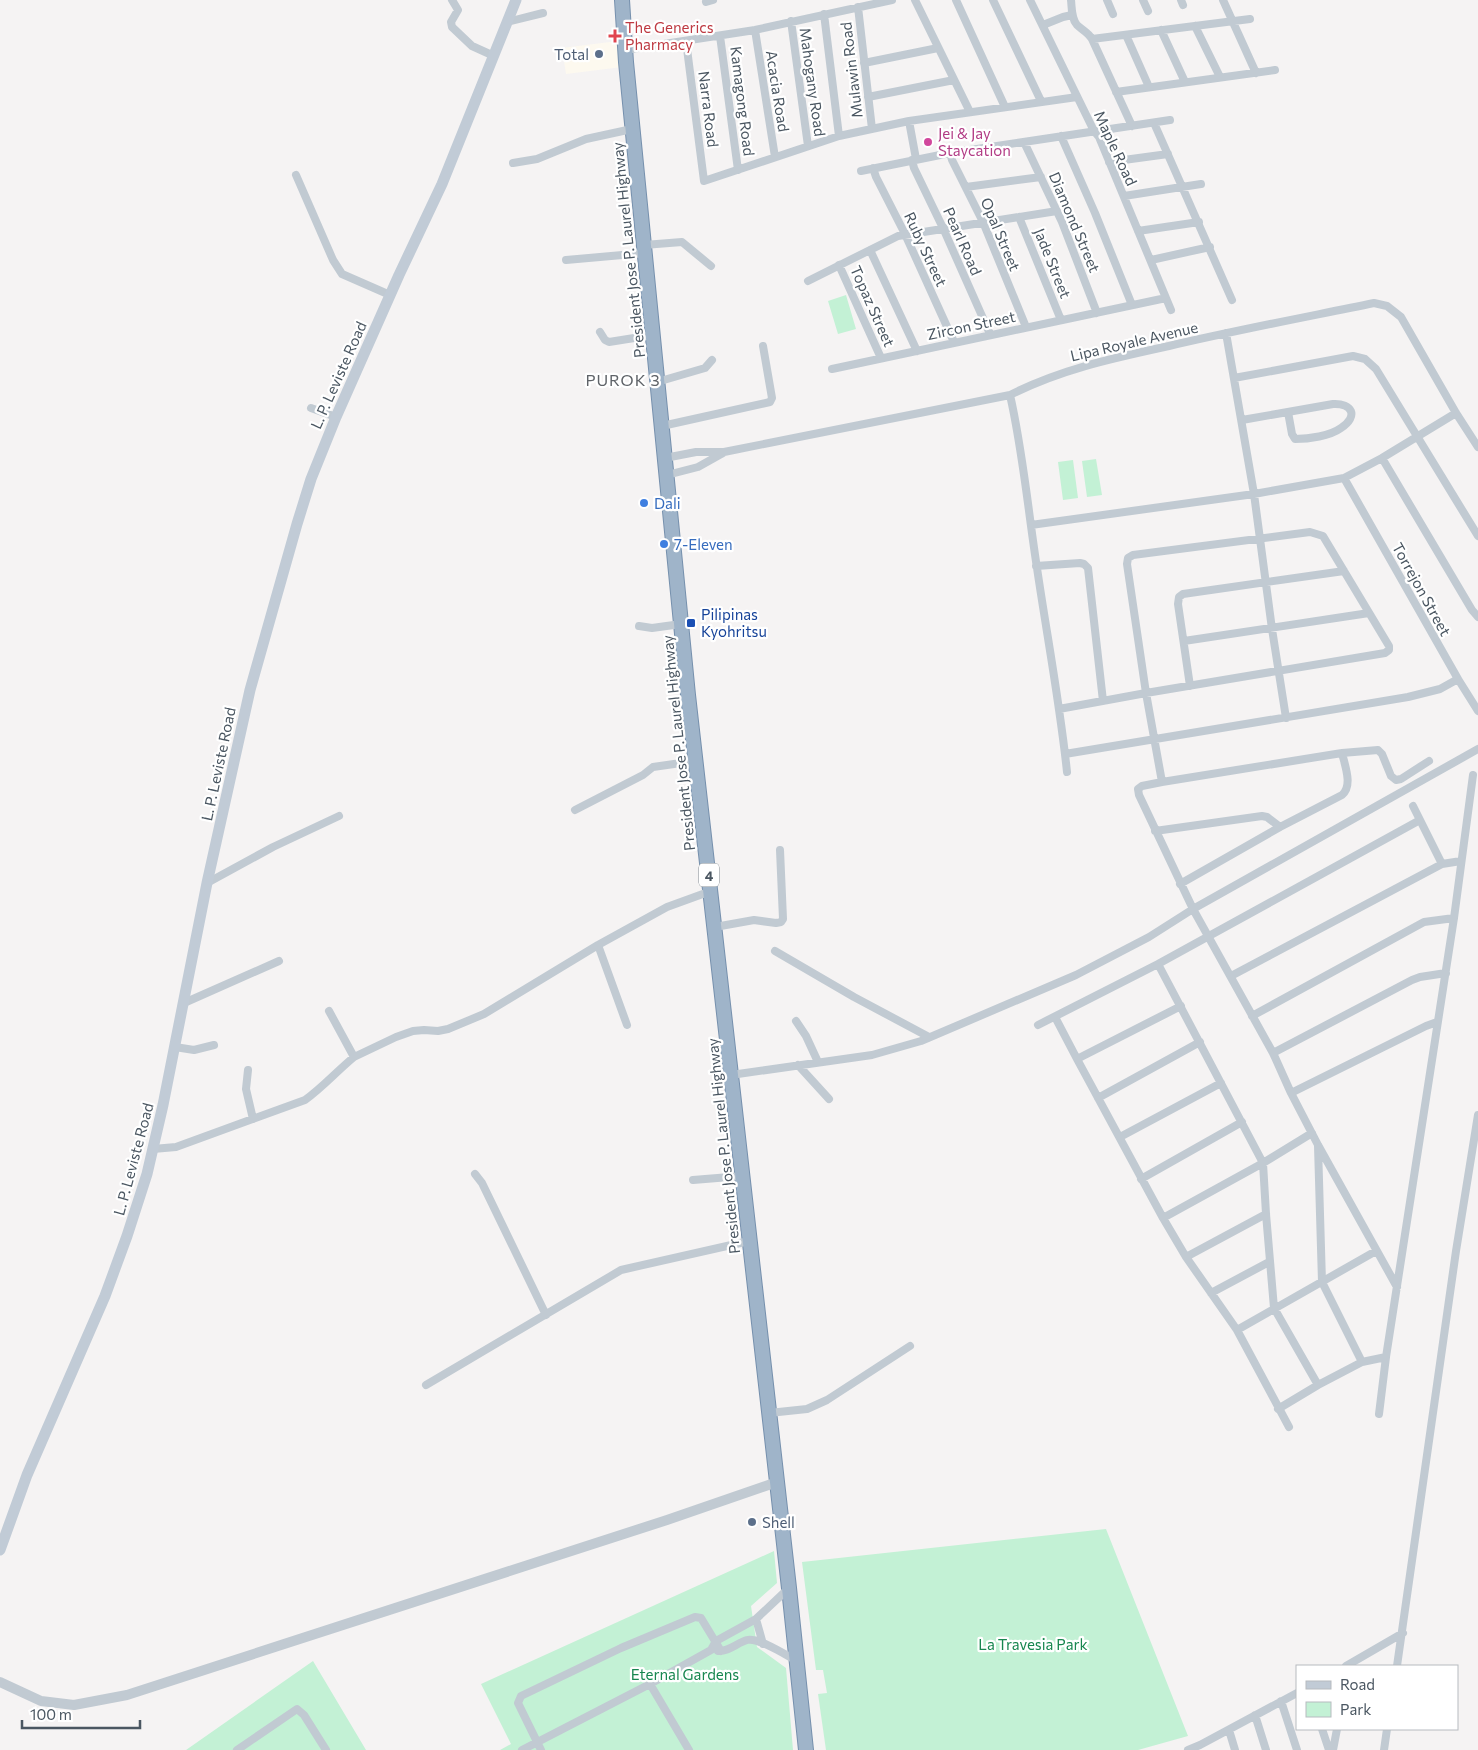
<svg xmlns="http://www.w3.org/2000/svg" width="1478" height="1750" font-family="Commissioner,sans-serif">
  <rect width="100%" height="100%" fill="#f5f3f3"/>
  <!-- commercial -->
  <path fill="#fdf9ef" d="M618 41 622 67 566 74 562 48Z"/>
  <!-- green -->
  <path fill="#c3f1d5" d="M846 295 856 329 838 334 828 301Z
    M1096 459 1102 495 1087 497 1082 461Z
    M1073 460 1078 498 1063 500 1058 462Z
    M1106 1529 1188 1736 1138 1750H826L818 1694 827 1693 823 1670H816L802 1562Z
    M774 1551 777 1583 751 1606 757 1647 786 1668 793 1750H500L511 1744 481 1684Z
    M313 1661 366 1750H186Z"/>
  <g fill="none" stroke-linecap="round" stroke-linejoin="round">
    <!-- trunk casing -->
    <g stroke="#7690ad" stroke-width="16">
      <path id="trunk" d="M622 0 626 62 688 695 789 1588 806 1750"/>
    </g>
    <!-- minor -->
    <path stroke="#c1cad2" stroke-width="8" d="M452 0 458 10 451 22 452 27 472 46 494 56
      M915 0 970 112
      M956 0 1005 107
      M993 0 1041 101
      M1030 0 1094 131 1099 137 1171 310
      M1071 0C1072 8 1071 18 1077 25 1082 30 1088 32 1092 39L1132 126
      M1107 0 1113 14
      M1143 0 1148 11
      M1181 0 1183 5
      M1223 0 1256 73
      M706 2 713 0
      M858 7 872 129
      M824 14 839 136
      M791 21 808 146
      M507 22 543 13
      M1043 25 1063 17 1072 15
      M1195 26 1220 77
      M755 30 775 157
      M1161 30 1185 82
      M1126 35 1149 87
      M720 36 738 170
      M1092 39 1250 19
      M686 41 704 181 839 136 909 121 1077 97
      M625 50 755 30 892 0
      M864 63 938 48
      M1116 92 1275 70
      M868 97 954 80
      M909 121 916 159
      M1154 123 1232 300
      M1061 136 1095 213 1132 305
      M1024 142 1062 222 1097 313
      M950 153 952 160 983 222 1026 327
      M912 160 914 168 943 228 990 334
      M1109 162 1168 154
      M513 163 537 159 586 139 632 129
      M873 168 876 177 905 234 954 342
      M861 171 950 153 1170 120
      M296 175 333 260 342 274 390 295
      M966 187 1041 177
      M1124 196 1201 184
      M1019 217 1061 320
      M1138 231 1199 222
      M644 245 682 242 711 266
      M870 250 917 351
      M566 260 645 253
      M1151 260 1210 247
      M839 265 881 358
      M808 281 898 236 1057 211
      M600 332 605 340 609 342 653 335
      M1226 333 1254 494 1272 629 1286 718
      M832 369 1166 298
      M1234 378 1353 356 1365 359 1376 369 1478 536
      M657 382 705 368 712 360
      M1010 395C1023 452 1028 510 1037 568 1047 636 1060 704 1067 772
      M311 408 336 417
      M1242 420 1333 404C1352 403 1359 416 1341 428 1330 436 1309 439 1295 439L1292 434 1288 412
      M662 426 770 402 772 398 763 346
      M665 458 696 452H724L1010 395C1061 369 1114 358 1169 346 1237 330 1306 317 1374 303L1387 306 1401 317 1456 413 1478 447
      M1382 458 1472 610 1478 617
      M667 475 698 467 723 453
      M1344 478 1458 679 1478 711
      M1031 525 1254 494 1344 478 1382 458 1456 413
      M1036 566 1080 563 1084 564 1088 568 1103 701
      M639 626 652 628 681 624
      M1184 641 1369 613
      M1190 686 1178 604 1179 597 1183 594 1344 571
      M1059 709 1146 693 1385 653 1389 650V646L1323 536 1310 532 1133 555 1128 558 1127 564 1146 693 1162 782
      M1065 754 1408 697 1440 689 1458 679
      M1413 806 1442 864
      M575 810 643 775 653 767 695 761
      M1155 831 1262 816 1267 817 1280 827
      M207 883 273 847 339 816
      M1180 884 1280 827 1342 795C1353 786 1345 766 1342 753
      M715 927 754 920 776 923 781 922 783 919 780 850
      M775 951 854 997 929 1037
      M1158 964 1263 1163 1266 1214 1274 1308 1318 1385
      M1231 976 1442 864 1461 861
      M184 1003 279 961
      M329 1011 354 1057 396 1037 413 1031 424 1030 438 1031 448 1029 484 1014 598 945
      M1252 1016 1424 922 1454 918
      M1055 1017 1077 1059 1163 1218 1186 1257 1237 1330 1289 1427
      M796 1021 806 1036 818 1062
      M627 1025 598 945 667 907 711 891
      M1038 1025 1158 964 1420 820
      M175 1047 194 1050 214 1045
      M1273 1053 1412 980 1420 977 1446 973
      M1077 1059 1181 1006
      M798 1065 829 1099
      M248 1070 246 1089 253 1119
      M731 1075 872 1055 921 1041 1076 975 1149 937 1193 909 1478 749
      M1291 1093 1426 1026 1437 1022
      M1098 1098 1200 1042
      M1120 1137 1221 1083
      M1318 1146 1322 1282 1362 1362
      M153 1149 176 1147 305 1100C322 1088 337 1071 354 1057
      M475 1174 482 1183 546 1315
      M1141 1179 1242 1122
      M693 1180 742 1176
      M1163 1218 1263 1163 1312 1133
      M1186 1257 1266 1214
      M1397 1287 1318 1145 1291 1093 1273 1053 1193 909 1139 795 1138 789 1142 786 1162 782 1342 753 1378 750 1382 754 1391 776 1396 780 1401 779 1429 761
      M1211 1293 1269 1262
      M1237 1330 1376 1251
      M426 1385 621 1270 749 1241
      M1278 1409 1318 1385 1362 1362 1386 1357
      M769 1413 807 1409 827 1400 910 1346
      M1379 1414 1386 1357 1454 918 1473 775
      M756 1619 763 1644
      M718 1651C728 1652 737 1643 747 1640 758 1637 786 1655 797 1661
      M1346 1666 1403 1633
      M1397 1666 1456 1251 1478 1115
      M650 1684 689 1750
      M1281 1701 1297 1750
      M1255 1715 1266 1750
      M1322 1729 1329 1750
      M1229 1730 1235 1750
      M237 1750 297 1709 304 1715 326 1750
      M522 1750 650 1684 711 1650 716 1641 756 1619 789 1588
      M541 1750 518 1703 521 1696 621 1648 695 1617 701 1618 721 1651
      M1188 1750 1200 1745 1297 1693
      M1333 1750 1337 1729
      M1384 1750 1387 1729"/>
    <!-- tertiary -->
    <path stroke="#c1cad2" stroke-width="10" d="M0 1682 41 1701 74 1705 127 1695 667 1520 777 1482"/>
    <!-- secondary -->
    <path stroke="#c1cbd6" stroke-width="11" d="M0 1550 27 1475 105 1296 127 1236 147 1174 163 1105 207 883 250 690 297 524 311 479 336 417 399 275 442 184 516 0"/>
    <!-- trunk -->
    <use href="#trunk" stroke="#9fb4c9" stroke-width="14"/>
  </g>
  <!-- markers -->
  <path fill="#e0444e" stroke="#fff" stroke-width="2" d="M612.5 28.5h5v5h5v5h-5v5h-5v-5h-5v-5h5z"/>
  <g fill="#5c6f8a" stroke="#fff" stroke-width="2">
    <circle cx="599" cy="54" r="5"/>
    <circle cx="752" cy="1522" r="5"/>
  </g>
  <circle fill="#d1479c" stroke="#fff" stroke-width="2" cx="928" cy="142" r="5"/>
  <g fill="#3f7fe0" stroke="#fff" stroke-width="2">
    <circle cx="644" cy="503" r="5"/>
    <circle cx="664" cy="544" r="5"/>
  </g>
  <rect fill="#1a4fb4" stroke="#fff" stroke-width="2" x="686" y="618" width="10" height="10" rx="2.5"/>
  <g text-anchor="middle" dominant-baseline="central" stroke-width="4.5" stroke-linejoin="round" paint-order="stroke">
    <!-- shield labels -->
    <rect fill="#fff" stroke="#808990" stroke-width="1" x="699" y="863.5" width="20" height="23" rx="4"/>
    <g font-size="14" font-weight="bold" fill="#4a5661">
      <text x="709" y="875">4</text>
    </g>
    <!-- health labels -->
    <g font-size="15" fill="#be3a42" stroke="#fff" text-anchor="start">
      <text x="625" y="27">The Generics<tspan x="625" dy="17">Pharmacy</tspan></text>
    </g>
    <!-- service labels -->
    <g font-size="15" fill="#4e5e75" stroke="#fff" text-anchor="end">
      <text x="589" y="54">Total</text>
      <text x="762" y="1522" text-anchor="start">Shell</text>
    </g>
    <!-- street labels -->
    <g font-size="15" fill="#4a5661" stroke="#fff">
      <text transform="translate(851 70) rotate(-97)">Mulawin Road</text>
      <text transform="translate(813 82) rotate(82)">Mahogany Road</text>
      <text transform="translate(778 91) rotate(81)">Acacia Road</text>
      <text transform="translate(743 101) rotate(83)">Kamagong Road</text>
      <text transform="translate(709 109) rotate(83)">Narra Road</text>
      <text transform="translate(1116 148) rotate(65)">Maple Road</text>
      <text transform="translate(1075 222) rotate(67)">Diamond Street</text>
      <text transform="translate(1001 234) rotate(67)">Opal Street</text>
      <text transform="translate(963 241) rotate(66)">Pearl Road</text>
      <text transform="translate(926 249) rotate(65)">Ruby Street</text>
      <text transform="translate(628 250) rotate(-96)">President Jose P. Laurel Highway</text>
      <text transform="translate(1053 263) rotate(68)">Jade Street</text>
      <text transform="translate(873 306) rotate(66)">Topaz Street</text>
      <text transform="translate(971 325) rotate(-12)">Zircon Street</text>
      <text transform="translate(1134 341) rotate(-13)">Lipa Royale Avenue</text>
      <text transform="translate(338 375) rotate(-66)">L. P. Leviste Road</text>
      <text transform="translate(1422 589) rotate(61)">Torrejon Street</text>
      <text transform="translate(678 743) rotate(-96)">President Jose P. Laurel Highway</text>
      <text transform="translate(218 764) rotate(-78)">L. P. Leviste Road</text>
      <text transform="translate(723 1146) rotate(-96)">President Jose P. Laurel Highway</text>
      <text transform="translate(133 1159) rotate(-75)">L. P. Leviste Road</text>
    </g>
    <!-- hotel labels -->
    <g font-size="15" fill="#b23c85" stroke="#fff" text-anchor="start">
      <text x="938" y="133">Jei &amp; Jay<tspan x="938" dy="17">Staycation</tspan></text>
    </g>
    <!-- shop labels -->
    <g font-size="15" fill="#366cbe" stroke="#fff" text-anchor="start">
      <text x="654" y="503">Dali</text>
      <text x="674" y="544">7-Eleven</text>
    </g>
    <!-- transit labels -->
    <g font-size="15" fill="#164399" stroke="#fff" text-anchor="start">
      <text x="701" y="614">Pilipinas<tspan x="701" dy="17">Kyohritsu</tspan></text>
    </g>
    <!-- park labels -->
    <g font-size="15" fill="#17864f" stroke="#fff">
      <text x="1033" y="1644">La Travesia Park</text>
      <text x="685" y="1674">Eternal Gardens</text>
    </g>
    <!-- neighbourhood labels -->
    <g font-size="16" letter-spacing="1" fill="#5f6368" stroke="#fff">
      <text x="623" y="379">PUROK 3</text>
    </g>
  </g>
  <!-- legend -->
  <rect x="1296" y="1665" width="162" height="65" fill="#ffffff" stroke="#b7bbc0"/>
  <rect x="1306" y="1681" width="25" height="8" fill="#c1cbd6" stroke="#b7bbc0"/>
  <text x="1340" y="1690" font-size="15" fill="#4a5661">Road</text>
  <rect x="1306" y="1702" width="25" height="15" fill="#c3f1d5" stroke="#b7bbc0"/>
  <text x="1340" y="1715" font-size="15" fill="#4a5661">Park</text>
  <!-- scale -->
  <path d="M22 1720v8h118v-8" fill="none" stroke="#4a5661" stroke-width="2.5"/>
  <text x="30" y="1720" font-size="15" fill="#4a5661" stroke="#ffffff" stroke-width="4" paint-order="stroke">100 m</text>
</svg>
